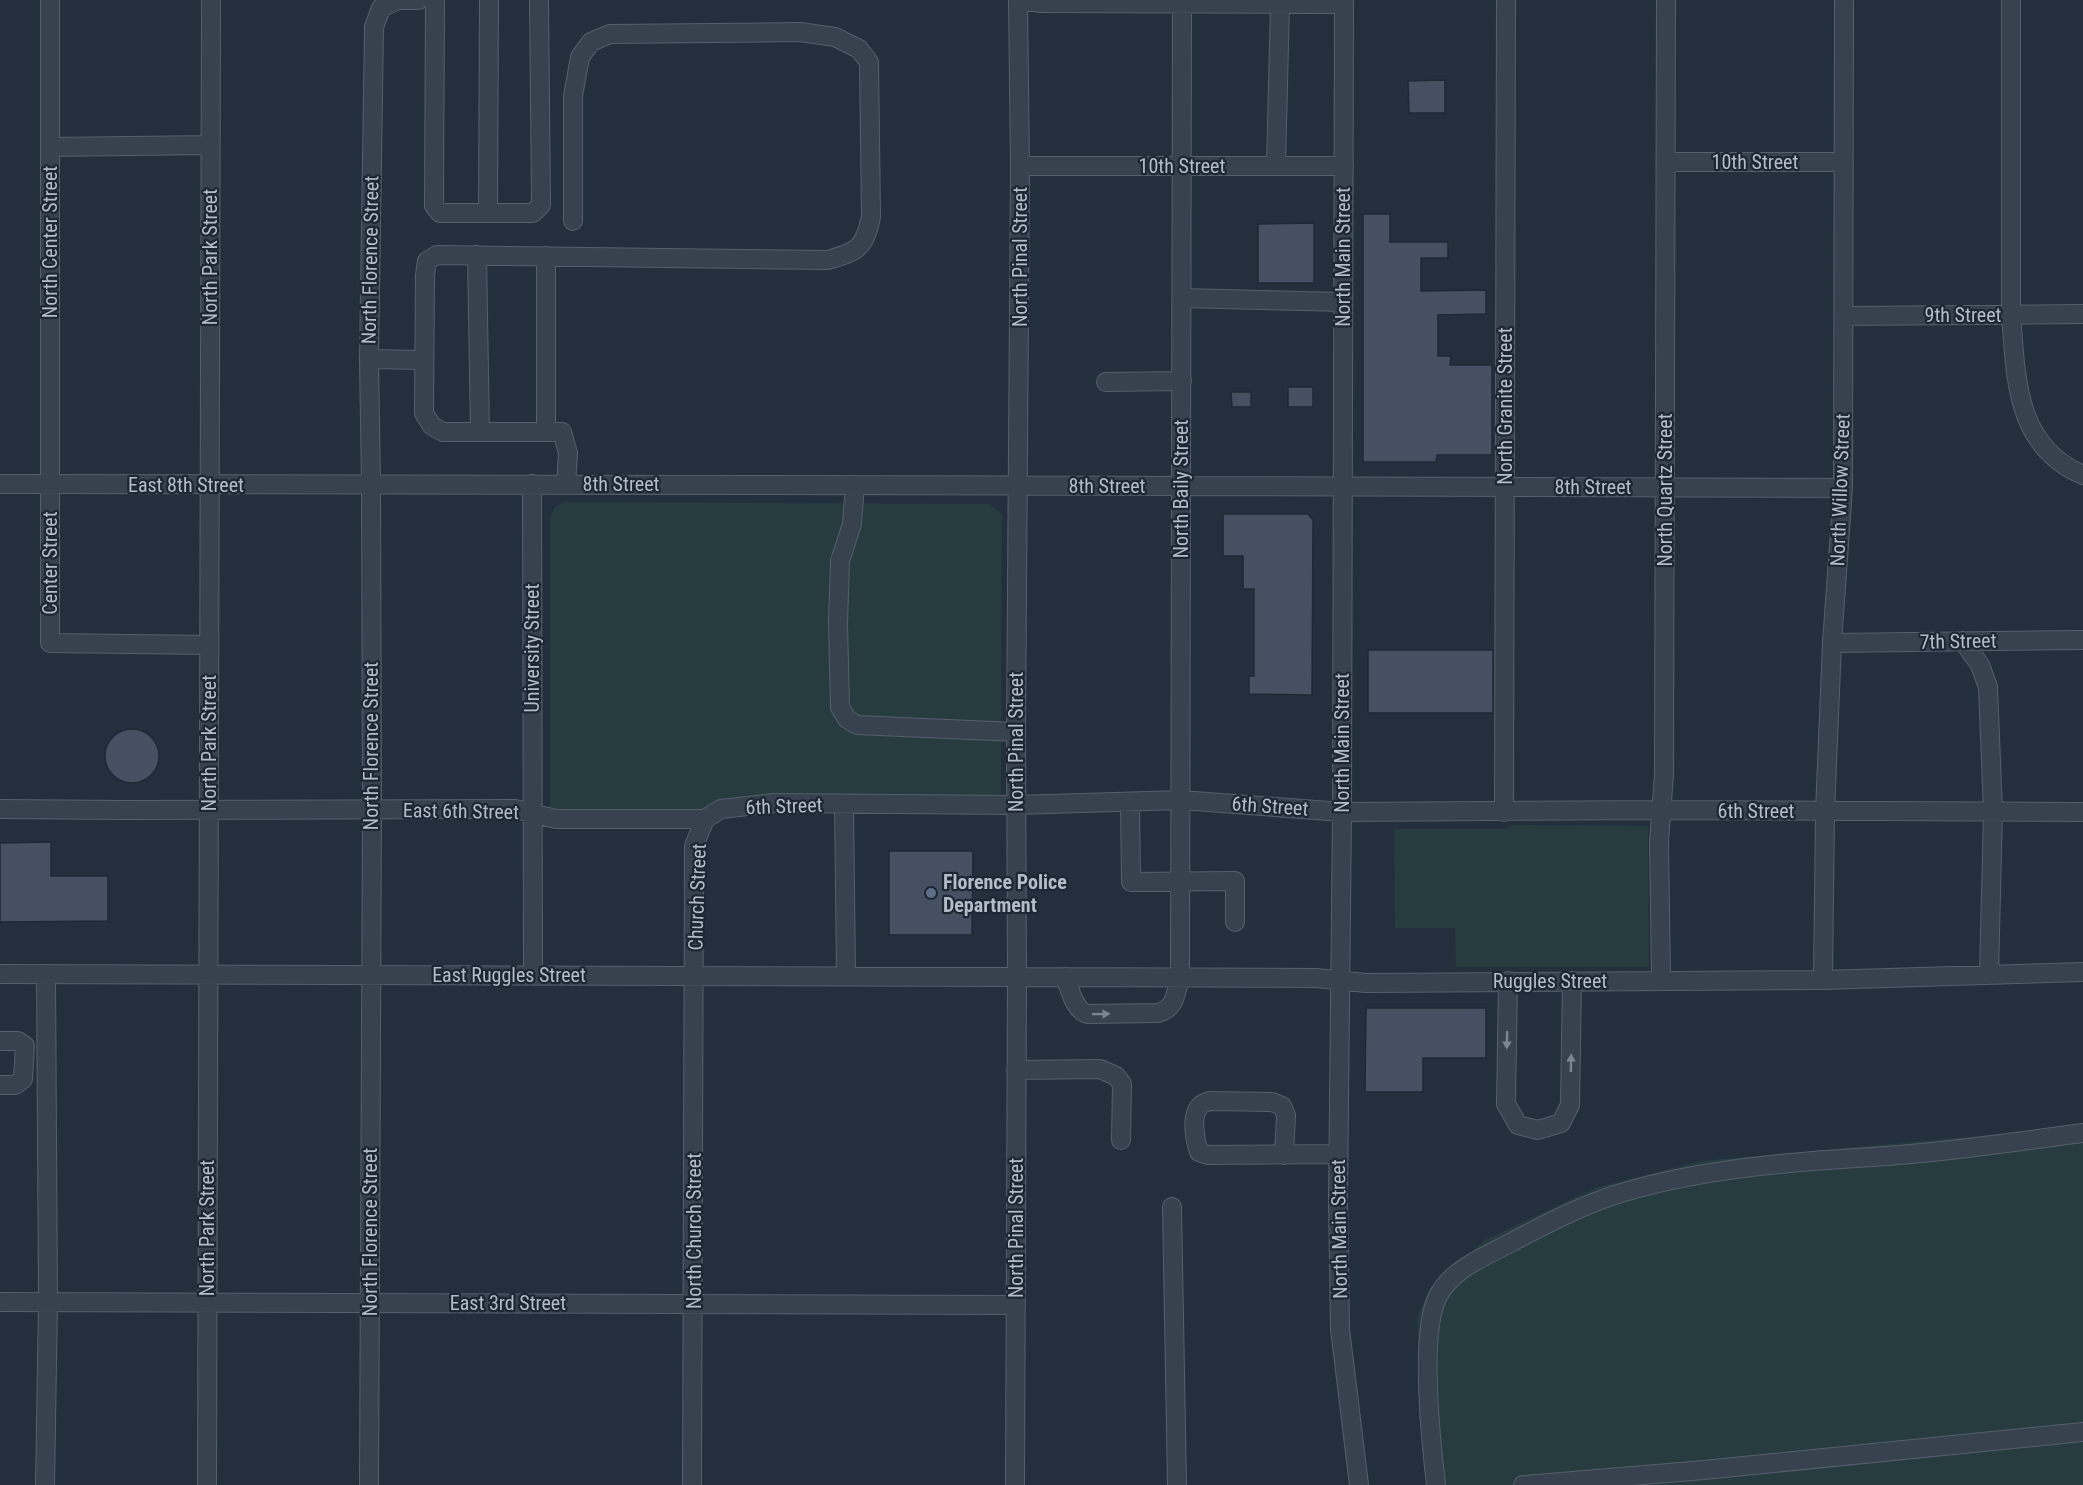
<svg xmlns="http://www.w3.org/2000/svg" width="2083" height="1485" font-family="'Roboto Condensed',sans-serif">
  <rect width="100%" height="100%" fill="#242f3e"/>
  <!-- green -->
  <path fill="#263c3f" d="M565 502 990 504 1002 514 1001 792 995 801 704 810 550 812V518L555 507Z
    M1514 825 1648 826 1649 967H1456L1455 928H1395L1394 829H1503Z
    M2083 1123V1485H1429L1417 1318 1430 1288 1485 1240 1595 1188 1700 1161 2052 1129Z"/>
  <!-- building -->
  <path fill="#455162" stroke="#1f2835" stroke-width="1.5" d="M1445 80V113H1409L1408 81Z
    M1363 214H1390V242H1448V258H1421V291L1486 290V314L1438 315V356H1451L1450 365H1492V455H1437L1436 462H1363Z
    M1314 223V283H1258V224Z
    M1288 387H1313V407H1288Z
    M1231 392H1251V407H1232Z
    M1223 514H1308L1313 520 1312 695 1249 694V676H1254V589H1243V556H1223Z
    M1368 650H1493V713H1368Z
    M105 756a27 27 0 1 1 54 0a27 27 0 1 1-54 0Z
    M51 842V876H108V921L0 922V843Z
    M889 851H973L972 935H889Z
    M1366 1008H1486V1058H1423V1092H1365Z"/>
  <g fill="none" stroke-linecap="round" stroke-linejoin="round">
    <!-- minor casing -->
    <g stroke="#565f6c" stroke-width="20">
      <path id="minor" d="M50 0V643L209 645
        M435 0 434 206 440 213H533L541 205 539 0
        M1022 0 1041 3 1344 4
        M1344 0 1342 812 1338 1199 1340 1329 1359 1485
        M2011 0V314C2016 378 2015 446 2083 475
        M50 147 210 145
        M1666 162H1844
        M1020 166H1344
        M1276 166 1280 4
        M488 213 489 0
        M477 255 480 432
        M546 256V432
        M1182 298 1343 302
        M1843 316 2083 314
        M369 359 424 360
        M1106 382 1182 381
        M0 484C614 484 1229 486 1843 488
        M532 484 533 975
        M566 484 568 453 562 432H443L432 426 424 413 425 275 427 261 437 255 828 260C858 251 864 249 871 217L869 62 859 49 835 37 800 32 610 34 591 42 580 57 573 96V221
        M855 485 852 524 840 561 838 623 840 707 847 719 857 725 1016 732
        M1963 641 1980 665 1988 687 1993 812 1989 974
        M1832 643 2083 640
        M1130 802 1131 882 1235 881V922
        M844 804 846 976
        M0 809 123 810 515 809 556 819H705L721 809 774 803 1016 805 1181 800 1342 812 1661 810 2083 812
        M1504 812 1506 0
        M0 974 1316 978 1366 983 1823 980 2083 972
        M1065 977C1070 989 1074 1011 1088 1014L1158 1013C1176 1008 1175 994 1180 978L1182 0
        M1661 980 1659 841 1664 775 1666 0
        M1823 980 1825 812 1832 643 1843 488 1844 0
        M1508 981 1506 1104 1518 1125 1538 1130 1561 1123 1570 1105 1572 981
        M0 1041H18L25 1046 23 1079 15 1085H0
        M1016 1070 1100 1069 1116 1076 1122 1084 1121 1140
        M1284 1155 1286 1115 1282 1106 1272 1102 1210 1101C1207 1102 1203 1103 1201 1105 1190 1114 1195 1140 1199 1152L1208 1155 1338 1154
        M1172 1207 1177 1485
        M0 1302 1016 1305
        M45 1485 48 1302 46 974
        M207 1485 211 0
        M369 1485 372 809 371 485 369 359 374 27 381 8 398 0H419
        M692 1485 694 846 705 819
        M1015 1485 1017 977 1016 732 1020 166 1018 0
        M1436 1485C1431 1442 1419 1333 1438 1296 1452 1269 1484 1257 1510 1243 1546 1224 1582 1205 1621 1193 1701 1169 1788 1162 1871 1157 1942 1153 2013 1142 2083 1133
        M1523 1485 1704 1470 2083 1432"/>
    </g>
    <!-- minor -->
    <use href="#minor" stroke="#38414e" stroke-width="18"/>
  </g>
  <!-- one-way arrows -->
  <defs><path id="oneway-solid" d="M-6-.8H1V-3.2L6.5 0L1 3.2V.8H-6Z" transform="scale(1.5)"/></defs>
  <g fill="#7c8592">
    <use href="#oneway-solid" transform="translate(1101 1014) rotate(-1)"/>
    <use href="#oneway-solid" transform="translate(1507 1040) rotate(91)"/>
    <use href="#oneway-solid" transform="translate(1571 1063) rotate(-89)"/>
  </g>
  <!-- markers -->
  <circle fill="#5c6f8a" stroke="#1d2633" stroke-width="2" cx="931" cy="893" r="6"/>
  <g text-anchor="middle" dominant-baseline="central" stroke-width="4.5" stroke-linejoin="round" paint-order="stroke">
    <!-- street labels -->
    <g font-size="20" fill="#b4bcc9" stroke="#1d2633">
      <text x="1755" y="162">10th Street</text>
      <text x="1182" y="166">10th Street</text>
      <text transform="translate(50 242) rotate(-90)">North Center Street</text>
      <text transform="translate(210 257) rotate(-90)">North Park Street</text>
      <text transform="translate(1020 257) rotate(-90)">North Pinal Street</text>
      <text transform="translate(1343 257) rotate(-90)">North Main Street</text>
      <text transform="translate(370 260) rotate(-89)">North Florence Street</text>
      <text x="1963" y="315">9th Street</text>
      <text transform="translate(1505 406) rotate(-90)">North Granite Street</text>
      <text x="621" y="484">8th Street</text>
      <text x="186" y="485">East 8th Street</text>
      <text x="1107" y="486">8th Street</text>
      <text x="1593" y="487">8th Street</text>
      <text transform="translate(1181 489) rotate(-90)">North Baily Street</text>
      <text transform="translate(1665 490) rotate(-90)">North Quartz Street</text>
      <text transform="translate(1840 490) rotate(-88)">North Willow Street</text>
      <text transform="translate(50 563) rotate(-90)">Center Street</text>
      <text transform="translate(1958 641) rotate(-1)">7th Street</text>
      <text transform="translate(532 648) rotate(-90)">University Street</text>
      <text transform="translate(1016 742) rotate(-90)">North Pinal Street</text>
      <text transform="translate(209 743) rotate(-90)">North Park Street</text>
      <text transform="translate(1342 743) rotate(-90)">North Main Street</text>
      <text transform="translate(371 746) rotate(-90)">North Florence Street</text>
      <text transform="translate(784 806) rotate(-2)">6th Street</text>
      <text transform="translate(1270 806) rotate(4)">6th Street</text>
      <text transform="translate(461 811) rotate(1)">East 6th Street</text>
      <text x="1756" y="811">6th Street</text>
      <text transform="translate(697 897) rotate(-88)">Church Street</text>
      <text x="509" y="975">East Ruggles Street</text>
      <text x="1550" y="981">Ruggles Street</text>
      <text transform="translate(207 1228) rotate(-90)">North Park Street</text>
      <text transform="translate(1016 1228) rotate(-90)">North Pinal Street</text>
      <text transform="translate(1339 1229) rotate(-91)">North Main Street</text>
      <text transform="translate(694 1231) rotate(-90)">North Church Street</text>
      <text transform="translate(370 1232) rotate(-90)">North Florence Street</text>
      <text x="508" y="1303">East 3rd Street</text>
    </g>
    <!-- poi labels -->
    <g font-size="20" font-weight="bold" fill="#b4bcc9" stroke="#1d2633" text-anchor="start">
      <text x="943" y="882">Florence Police<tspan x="943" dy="23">Department</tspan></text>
    </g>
  </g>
</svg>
